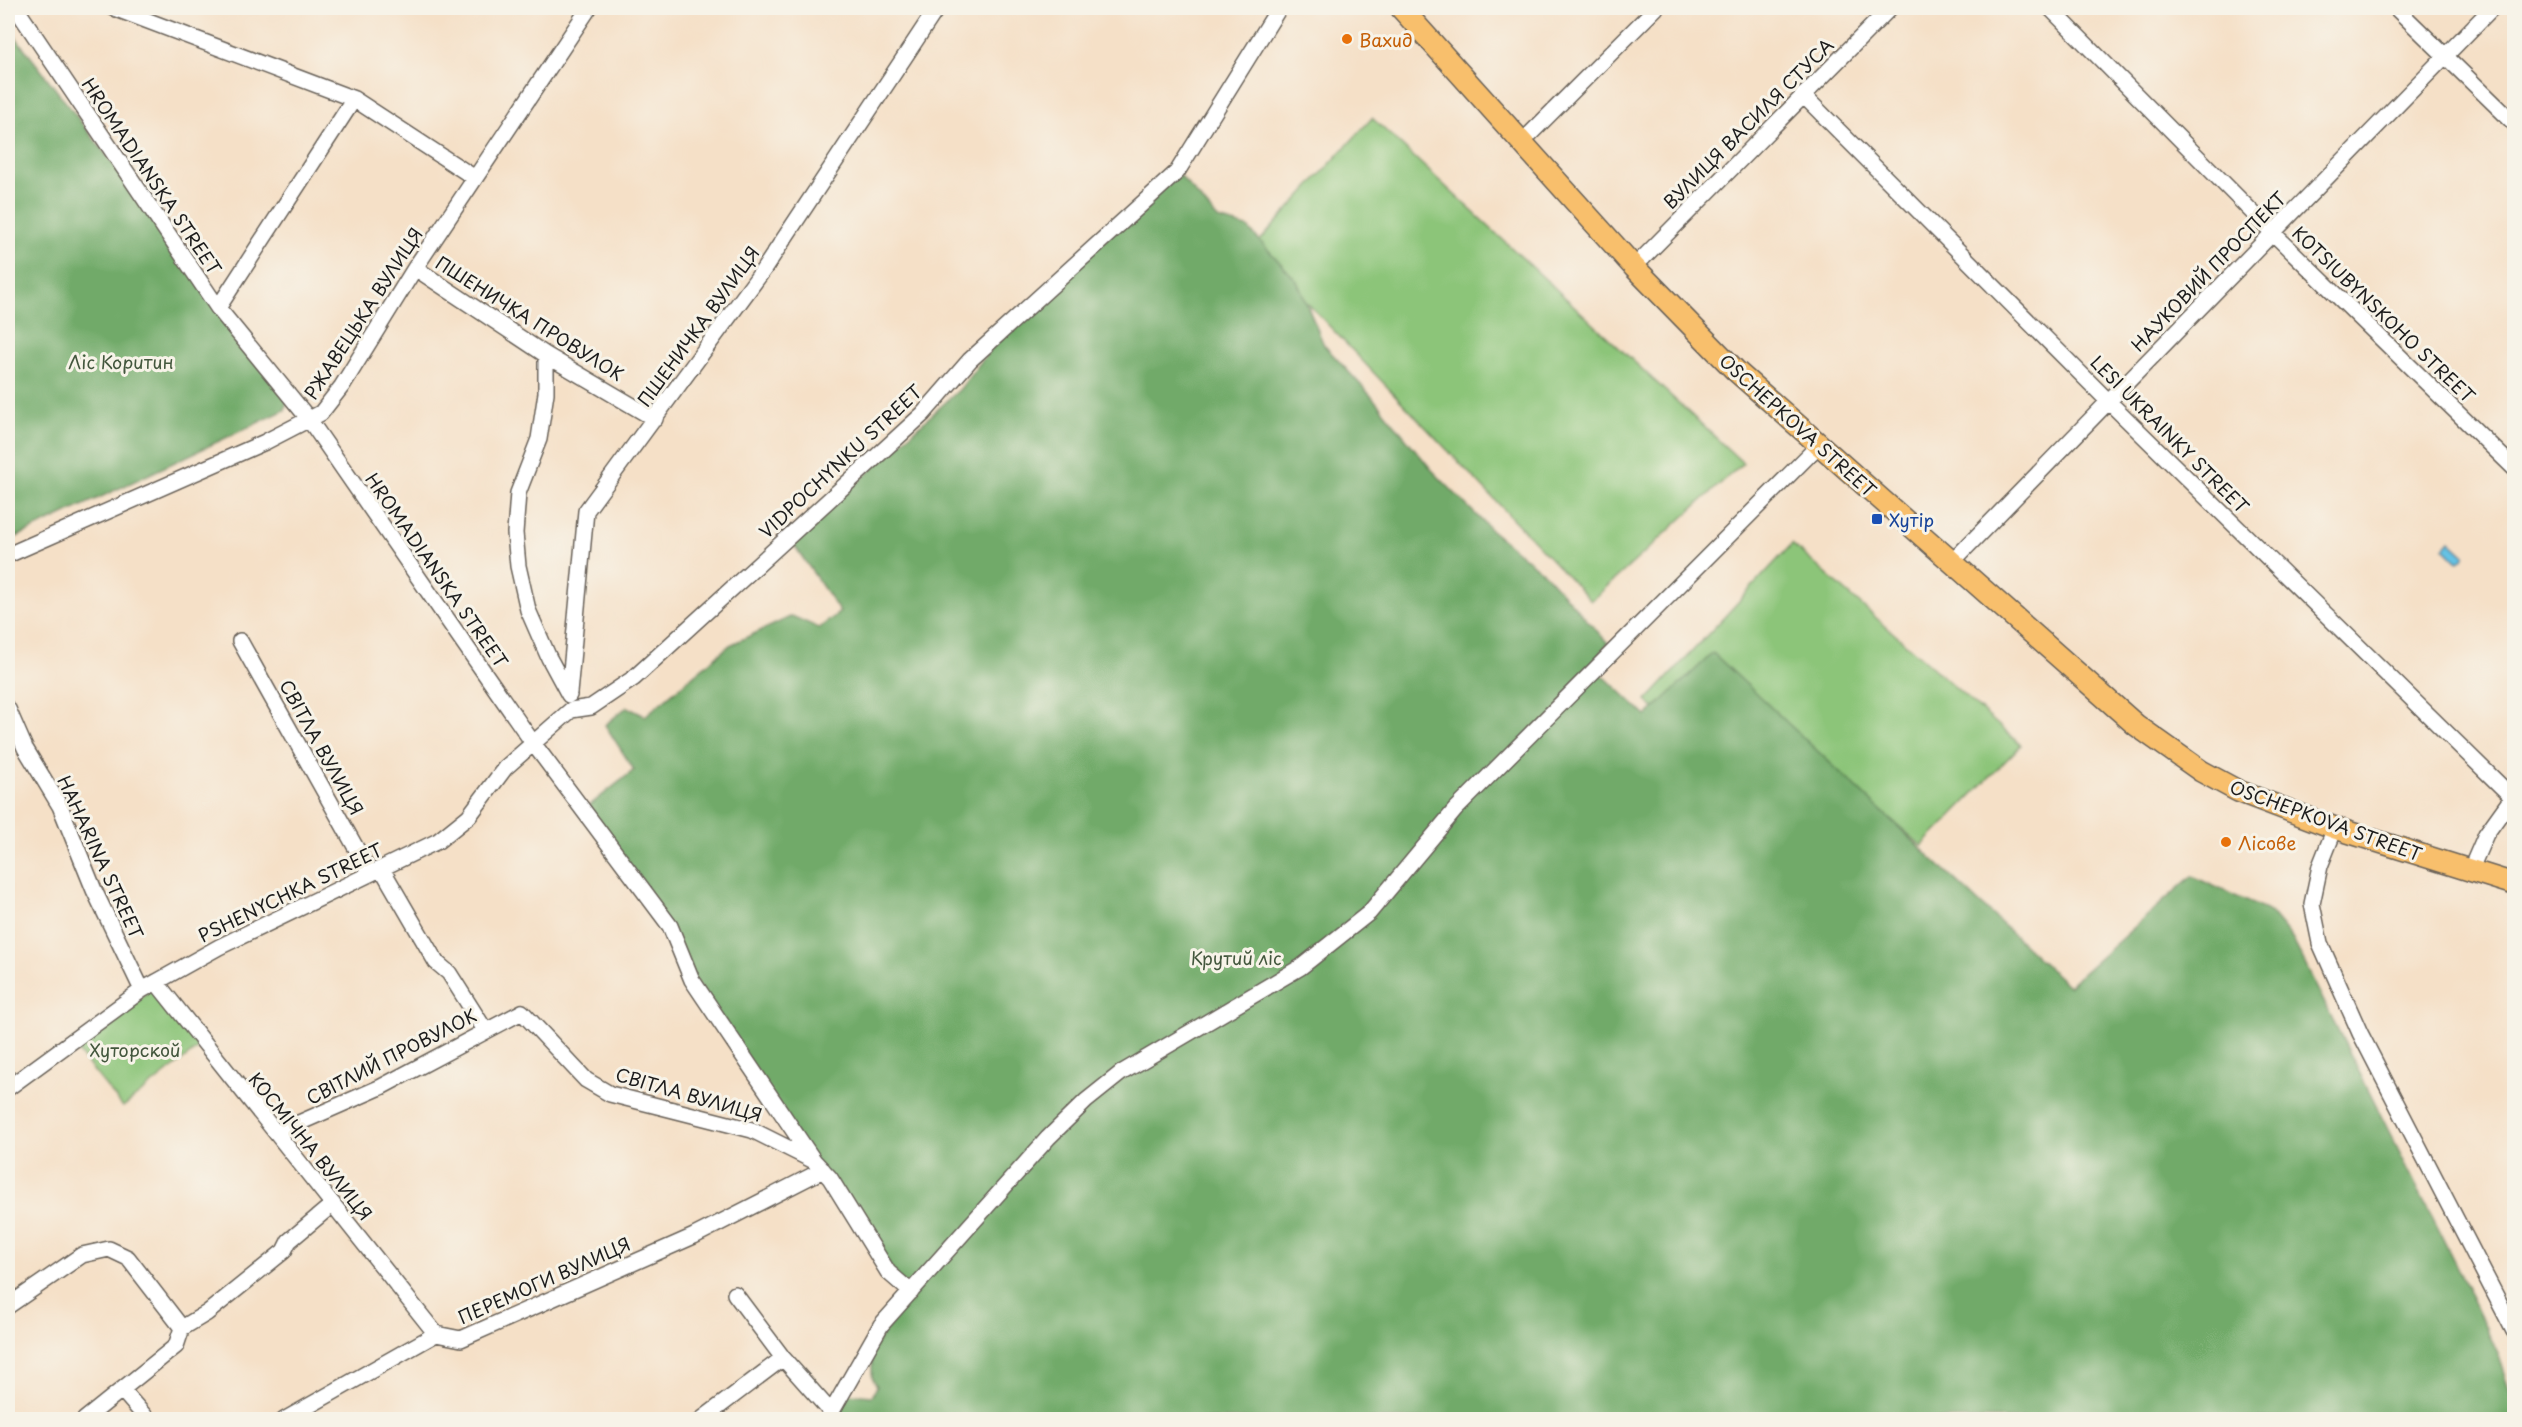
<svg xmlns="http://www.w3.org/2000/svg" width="2522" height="1427" font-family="'Playpen Sans',sans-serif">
  <rect width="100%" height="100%" fill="#f7f3e8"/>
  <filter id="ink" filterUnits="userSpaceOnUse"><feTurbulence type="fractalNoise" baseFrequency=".0167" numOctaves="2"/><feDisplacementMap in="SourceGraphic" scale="12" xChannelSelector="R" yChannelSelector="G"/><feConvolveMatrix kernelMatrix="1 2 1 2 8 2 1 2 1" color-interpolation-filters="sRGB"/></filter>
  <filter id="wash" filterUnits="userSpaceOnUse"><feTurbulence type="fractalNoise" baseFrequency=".008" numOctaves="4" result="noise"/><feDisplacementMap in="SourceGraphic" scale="24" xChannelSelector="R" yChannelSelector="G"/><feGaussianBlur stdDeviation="1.35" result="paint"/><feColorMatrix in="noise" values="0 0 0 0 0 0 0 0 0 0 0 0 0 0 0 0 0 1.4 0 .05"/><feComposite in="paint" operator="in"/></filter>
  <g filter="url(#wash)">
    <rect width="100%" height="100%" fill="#f5e0c7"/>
    <!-- green -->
    <path fill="#8cc579" stroke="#54704a" stroke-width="1.5" d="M1372 118 1743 463 1591 601 1254 247Z
      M1792 544 2021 745 1922 846 1819 757 1750 791 1646 701Z
      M155 986 202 1045 123 1107 75 1048Z"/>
    <!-- forest -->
    <path fill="#71aa69" stroke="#466342" stroke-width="1.5" d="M8 27 289 393 285 410 8 541Z
      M1177 172 1218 219 1247 227 1297 281 1324 345 1373 398 1432 470 1491 530 1545 574 1608 643 1592 665 1646 716 1713 653 2068 986 2192 876 2270 912 2293 940 2453 1259 2498 1353 2514 1401V1419H825L839 1393 872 1396 877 1386 872 1377V1350L910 1294 806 1151 585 809 634 770 605 725 627 707 645 716 730 645 792 616 819 628 840 612 792 542 960 389 1006 329Z"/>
    <!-- water -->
    <path fill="#66c2e4" stroke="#416f80" stroke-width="1.5" d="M2450 541 2465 555 2462 560 2458 562 2444 548Z"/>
  </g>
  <g filter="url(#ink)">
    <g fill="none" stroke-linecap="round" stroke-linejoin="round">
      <!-- minor casing -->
      <g stroke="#686158" stroke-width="18">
        <path id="minor" d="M16 8 218 308 308 418 533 743 670 926 692 980 814 1161
          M114 8 354 99 475 178
          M2050 8 2272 232 2514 468
          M2396 8 2514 123
          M1803 95 2108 401 2512 797
          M1521 143 1656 8
          M1634 267 1890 8
          M415 268 546 355 655 419
          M218 308 354 99
          M546 355V393L539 439 518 493 515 533 518 566 528 610 549 658 569 695
          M8 555 265 442 321 413 342 386 415 268 589 8
          M1952 562 2492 8
          M240 641 370 873
          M569 693 586 511 764 269 937 8
          M8 709 25 748 60 806 94 890 142 990
          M571 710 591 707 634 678 923 414 970 360 1177 172 1279 8
          M2335 828 2320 866 2312 904 2320 943 2360 1033 2514 1331
          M382 869 436 962 449 973 485 1030
          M2470 871 2486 834 2514 795
          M156 982 436 1334
          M8 1088 142 990 219 947 438 841 469 816 505 768 571 710
          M276 1133 381 1087 522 1012 586 1080 610 1094 752 1130 814 1161 830 1178 888 1272 911 1292
          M735 1294 783 1358 831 1412
          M8 1306 82 1255 109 1249 128 1258 182 1328
          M182 1328 207 1313 284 1251 289 1241 333 1204
          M122 1390 148 1420
          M84 1420 176 1346 182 1328
          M284 1420 436 1334 461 1339 694 1236 823 1170
          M701 1420 783 1358
          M827 1420 881 1325 1048 1138 1086 1101 1121 1073 1301 967 1369 913 1455 810 1819 445"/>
      </g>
      <!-- highway casing -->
      <g stroke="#686158" stroke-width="24">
        <path id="highway" d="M1401 8 1634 267 1735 370 2136 725 2201 771 2238 791 2335 828 2514 884"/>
      </g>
      <!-- minor -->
      <use href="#minor" stroke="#fff" stroke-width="15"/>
      <!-- highway -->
      <use href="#highway" stroke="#f8bf6c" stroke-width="21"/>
    </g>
  </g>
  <!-- markers -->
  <g fill="#e8710a" stroke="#f7f3e8" stroke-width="2">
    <circle cx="1347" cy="39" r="6"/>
    <circle cx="2226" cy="842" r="6"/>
  </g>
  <rect fill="#1a4fb4" stroke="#f7f3e8" stroke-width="2" x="1871" y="513" width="12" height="12" rx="3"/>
  <g text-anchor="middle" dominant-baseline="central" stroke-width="6" stroke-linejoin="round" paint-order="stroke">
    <!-- food labels -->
    <g font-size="18" fill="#c56008" stroke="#f7f3e8" text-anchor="start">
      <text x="1359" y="39">Вахид</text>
      <text x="2238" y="842">Лісове</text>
    </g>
    <!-- street labels -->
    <g font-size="18" fill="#1c1c1c" stroke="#f7f3e8">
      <text transform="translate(1748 123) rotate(-45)">ВУЛИЦЯ ВАСИЛЯ СТУСА</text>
      <text transform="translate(152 176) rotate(56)">HROMADIANSKA STREET</text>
      <text transform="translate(2208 271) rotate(-46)">НАУКОВИЙ ПРОСПЕКТ</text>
      <text transform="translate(363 313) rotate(-57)">РЖАВЕЦЬКА ВУЛИЦЯ</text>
      <text transform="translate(2384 314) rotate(44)">KOTSIUBYNSKOHO STREET</text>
      <text transform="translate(530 318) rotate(32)">ПШЕНИЧКА ПРОВУЛОК</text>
      <text transform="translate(698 326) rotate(-54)">ПШЕНИЧКА ВУЛИЦЯ</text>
      <text transform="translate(1798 425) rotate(42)">OSCHEPKOVA STREET</text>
      <text transform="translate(2170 434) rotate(45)">LESI UKRAINKY STREET</text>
      <text transform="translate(840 461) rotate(-43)">VIDPOCHYNKU STREET</text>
      <text transform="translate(437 570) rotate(55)">HROMADIANSKA STREET</text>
      <text transform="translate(322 747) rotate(61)">СВІТЛА ВУЛИЦЯ</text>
      <text transform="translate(2326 820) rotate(20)">OSCHEPKOVA STREET</text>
      <text transform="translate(101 857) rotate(65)">HAHARINA STREET</text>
      <text transform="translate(290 892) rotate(-26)">PSHENYCHKA STREET</text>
      <text transform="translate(391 1056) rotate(-27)">СВІТЛИЙ ПРОВУЛОК</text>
      <text transform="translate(689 1094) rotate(16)">СВІТЛА ВУЛИЦЯ</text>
      <text transform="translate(311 1146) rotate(51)">КОСМІЧНА ВУЛИЦЯ</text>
      <text transform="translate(544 1280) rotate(-24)">ПЕРЕМОГИ ВУЛИЦЯ</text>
    </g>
    <!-- park labels -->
    <g font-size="18" fill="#43573d" stroke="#f7f3e8">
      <text x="121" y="361">Ліс Коритин</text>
      <text x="1236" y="957">Крутий ліс</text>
      <text x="135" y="1049">Хуторской</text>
    </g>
    <!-- transit labels -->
    <g font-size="18" fill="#164399" stroke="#f7f3e8" text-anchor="start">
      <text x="1889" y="519">Хутір</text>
    </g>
  </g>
  <!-- margin -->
  <rect width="2522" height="1427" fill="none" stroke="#f7f3e8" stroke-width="30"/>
</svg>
